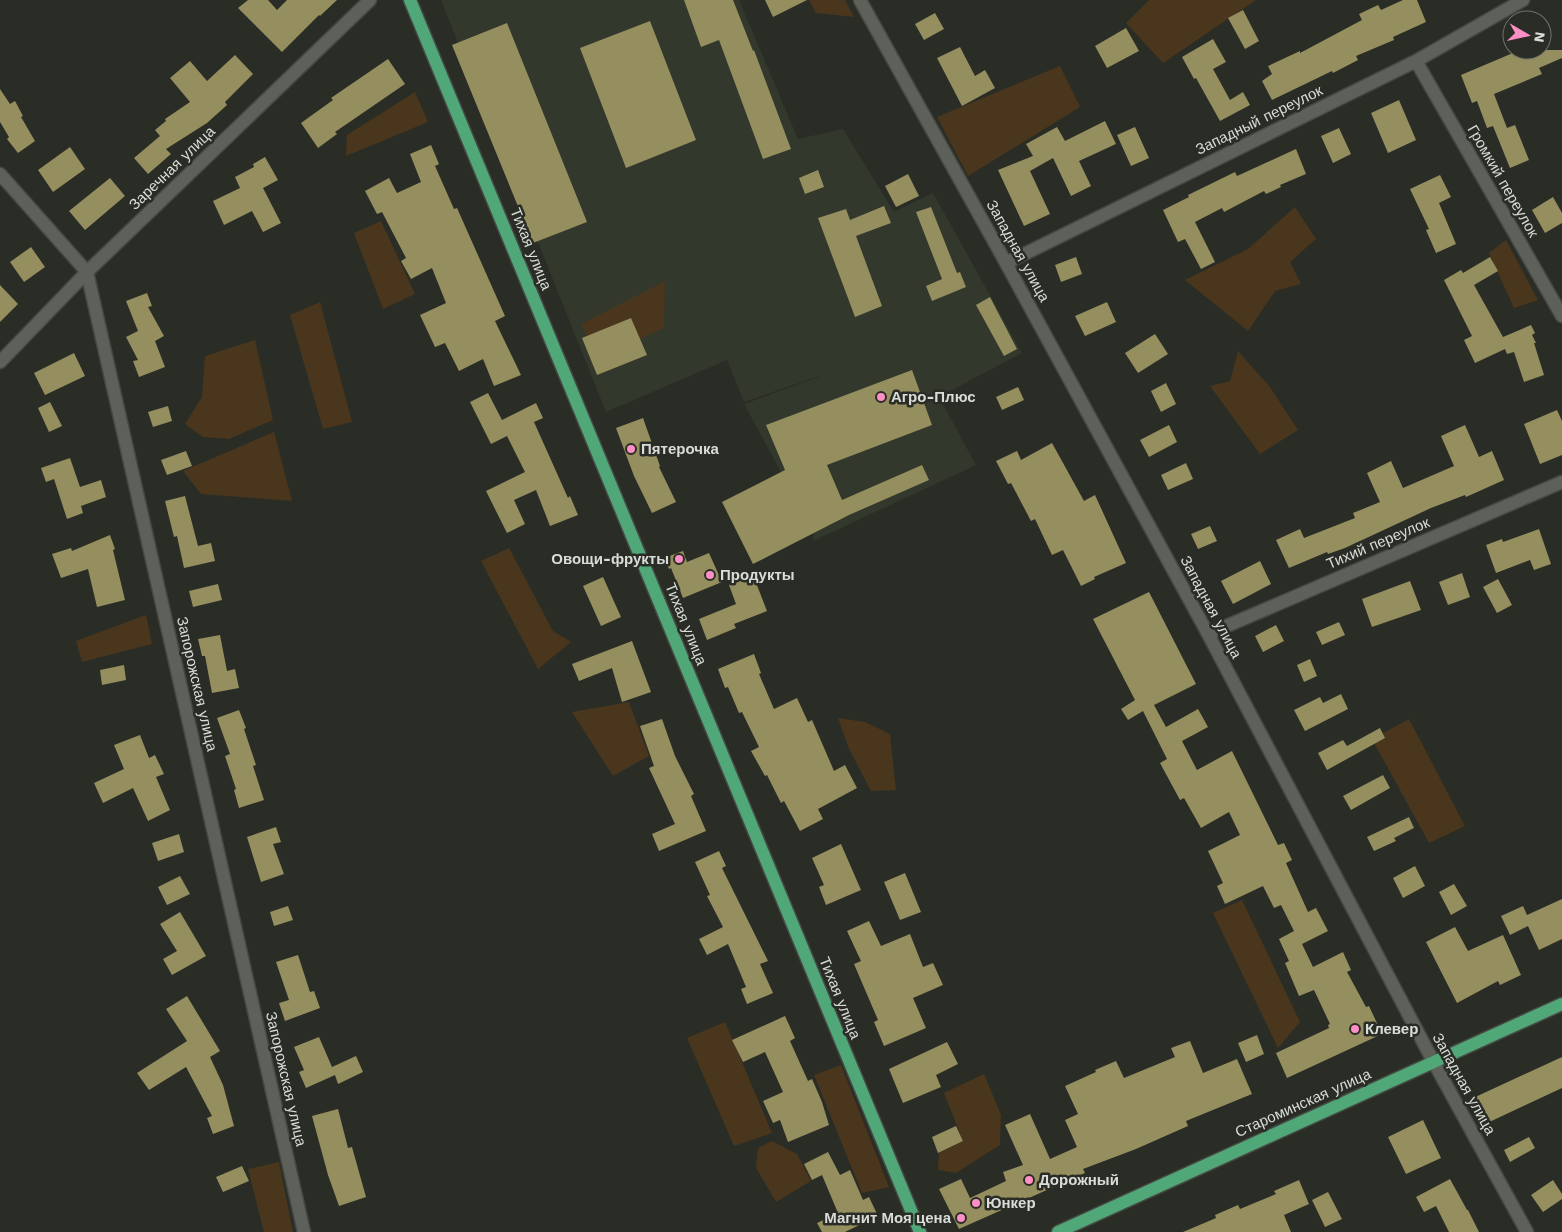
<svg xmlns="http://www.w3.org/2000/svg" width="1562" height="1232" font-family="'Work Sans',sans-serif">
  <rect width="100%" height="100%" fill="#2a2d26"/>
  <!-- built -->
  <path fill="#32382c" d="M441 0H739L798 139 843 129 894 212 933 193 1022 353 939 397 976 465 813 541 814 532 744 404 835 371 744 402 727 360 606 412Z"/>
  <!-- green -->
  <path fill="#49361c" d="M809 0H845L854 17 816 13Z
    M1149 0H1256L1163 63 1126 23Z
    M1060 66 1080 107 968 176 937 117Z
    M415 92 428 122 346 156 347 135Z
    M1295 207 1316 239 1290 262 1301 284 1275 291 1248 331 1185 280 1248 249Z
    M381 221 415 294 383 309 354 233Z
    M1506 240 1538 300 1514 308 1489 253Z
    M665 281 664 328 596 359 581 324Z
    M320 302 352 422 323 429 290 315Z
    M255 340 273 420 229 439 203 437 185 424 202 397 205 356Z
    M1238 351 1270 387 1298 430 1260 454 1210 386 1230 381Z
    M274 432 292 501 201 494 183 471Z
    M509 548 553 631 571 642 538 669 481 561Z
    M146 615 152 644 82 662 76 641Z
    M629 702 649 756 613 776 572 712Z
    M838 718 865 722 890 734 896 790 871 791 849 749Z
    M1409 719 1465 826 1429 843 1372 739Z
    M1242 900 1300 1022 1278 1048 1213 913Z
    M725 1022 772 1133 734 1146 687 1038Z
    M841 1065 889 1187 862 1193 814 1075Z
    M984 1074 1001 1115 1000 1145 956 1173 938 1170 939 1153 963 1141 944 1093Z
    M772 1141 797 1154 811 1181 776 1202 756 1168 758 1148Z
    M279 1162 293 1232H264L248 1169Z"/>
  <!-- building -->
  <path fill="#958e5f" d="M248 0H268L277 10 287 0H337L320 16 319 15 282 52 238 8Z
    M684 0H733L753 51 754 50 791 149 763 159 719 40 701 47Z
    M765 0H807L773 17Z
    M1403 0H1417L1426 22 1393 37 1394 40 1356 56 1358 60 1333 73 1332 71 1272 100 1262 81 1272 74 1268 66 1300 51V53L1362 20 1359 14 1378 5 1381 10Z
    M1243 10 1259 41 1245 49 1228 18Z
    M935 13 944 29 924 40 915 24Z
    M650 21 696 140 626 168 580 48Z
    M507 23 587 222 533 243 452 45Z
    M1126 28 1139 51 1107 68 1095 46Z
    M1213 39 1226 62 1213 69 1230 100 1243 92 1250 105 1220 121 1196 78 1194 79 1182 57Z
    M960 47 975 76 985 70 995 88 962 106 937 58Z
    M1520 50H1562V58L1539 68 1542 74 1494 94 1507 128 1515 125 1529 160 1510 168 1493 126 1487 128 1477 101 1472 103 1461 75Z
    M235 55 253 74 225 102 227 105 207 123 166 149 171 154 148 174 134 158 160 136 155 130 166 121 165 119 190 102 170 78 190 61 207 81Z
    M388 59 405 84 335 132 337 134 318 148 301 123 333 100 331 98Z
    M0 89 10 104 15 101 23 116 21 117 35 141 18 153 7 139 9 137 0 122Z
    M1399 100 1416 140 1388 153 1371 113Z
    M1105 121 1116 144 1079 161 1091 186 1071 196 1053 158 1030 171 1050 214 1024 226 998 170 1033 156 1026 144 1057 127 1065 141Z
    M1135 127 1149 158 1131 166 1117 135Z
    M1339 128 1351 154 1333 163 1321 136Z
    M431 145 439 164 435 166 454 209 457 208 505 316 495 321 521 375 494 386 483 359 459 371 445 343 435 347 420 315 446 303 432 268 411 279 401 261 406 258 382 212 377 214 365 191 389 178 397 193 421 182 410 154Z
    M70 147 85 169 53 192 38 170Z
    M1296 149 1306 174 1280 185 1281 187 1266 194 1264 191 1224 212 1222 208 1195 222 1215 262 1201 269 1185 239 1178 242 1163 210 1189 197 1188 195 1235 172 1237 176Z
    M265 157 278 180 263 188 281 223 263 232 252 211 224 225 213 201 240 188 235 177 254 167 253 164Z
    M818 170 824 187 805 194 799 178Z
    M908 174 919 196 896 207 885 186Z
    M1440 175 1451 197 1439 203 1456 244 1436 253 1426 230 1429 229 1410 189Z
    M110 178 125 196 85 230 69 211Z
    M1553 197 1562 213V223L1545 233 1532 210Z
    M884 206 891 223 856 236 882 306 855 317 818 218 846 209 850 220Z
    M931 207 957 273 960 272 966 287 932 301 926 286 942 279 916 212Z
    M31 247 45 267 24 282 10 262Z
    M1076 257 1082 274 1061 282 1055 265Z
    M1490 257 1498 271 1474 285 1503 337 1531 325 1535 333 1532 335 1536 343H1534L1544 375 1524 382 1514 352 1507 354 1505 349 1475 363 1464 340 1472 336 1444 280 1461 270 1463 273Z
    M0 285 18 304 0 322Z
    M147 293 152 306 148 307 164 336 155 341 165 367 139 377 133 361 138 360 126 337 138 331 126 301Z
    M990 297 1017 349 1004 356 976 305Z
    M1107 302 1116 322 1085 336 1075 316Z
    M631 318 647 355 597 375 582 338Z
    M1155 334 1168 354 1138 373 1125 353Z
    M74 353 85 376 45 395 34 373Z
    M912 370 932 425 827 465 842 500 922 465 929 480 849 515 753 564 722 502 785 470 766 425Z
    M1166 383 1176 404 1161 412 1151 391Z
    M1018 387 1024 400 1002 410 996 397Z
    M488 393 502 420 536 403 543 418 534 422 568 498 570 496 578 515 550 526 536 490 514 500 525 524 507 533 486 491 525 472 507 436 491 444 470 402Z
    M50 402 62 426 49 432 38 408Z
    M168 406 172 421 153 427 148 412Z
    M1557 410 1562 421V455L1540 464 1524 424Z
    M643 418 660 466 659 467 676 502 652 513 634 476 616 428Z
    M1169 425 1177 442 1149 457 1140 440Z
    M1465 425 1479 457 1492 451 1504 480 1466 497 1465 495 1431 508 1345 548 1328 554 1327 552 1289 568 1276 540 1300 529 1304 538 1355 518 1353 513 1380 502 1367 473 1391 461 1403 488 1454 466 1441 436Z
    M1052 443 1084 501 1095 495 1126 563 1094 577 1095 579 1081 586 1063 550 1052 555 1035 519 1031 521 1011 483 1008 484 996 461 1017 451 1021 460Z
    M186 451 192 466 167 475 161 460Z
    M70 458 80 487 101 480 106 497 81 506 83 513 67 519 54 479 46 482 41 468Z
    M1186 463 1193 479 1168 490 1161 475Z
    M185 496 198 546 211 543 215 561 184 568 177 536 174 537 165 501Z
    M1210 526 1217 541 1198 549 1191 534Z
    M1539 529 1551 564 1534 570 1530 560 1496 573 1486 545 1502 539 1503 542Z
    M110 535 115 549 113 550 125 600 97 607 88 569 61 578 52 554 71 548 72 551Z
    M683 551 687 562 709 553 722 582 683 598 671 568 669 569 664 558Z
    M1260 561 1271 584 1233 604 1221 581Z
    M1462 573 1470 597 1448 605 1439 582Z
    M753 575 767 611 734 624 736 628 707 640 699 619 736 604 729 585Z
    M603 577 621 617 601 626 583 586Z
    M1498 579 1512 605 1497 613 1483 587Z
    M1410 581 1421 610 1372 627 1362 599Z
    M218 584 222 600 193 607 189 591Z
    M1149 592 1196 684 1154 705 1166 727 1198 709 1208 727 1182 741 1197 770 1232 751 1278 845 1284 843 1292 860 1286 863 1308 912 1316 908 1328 931 1302 944 1313 967 1343 952 1351 970 1347 972 1366 1007 1369 1006 1382 1034 1287 1078 1276 1053 1329 1028 1328 1025 1330 1024 1314 990 1299 996 1285 963 1289 961 1279 939 1294 931 1281 905 1274 908 1263 886 1225 904 1217 886 1223 883 1208 851 1240 835 1229 812 1201 828 1184 798 1180 800 1160 763 1167 759 1143 711 1128 720 1121 709 1135 700 1093 619Z
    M1339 622 1345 635 1322 645 1316 632Z
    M1276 625 1284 641 1263 652 1255 636Z
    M220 635 227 671 235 669 239 688 212 693 205 656H202L198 639Z
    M632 641 651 692 622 702 612 668 579 681 572 664Z
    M754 654 761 673 759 674 774 709 797 698 808 722 812 720 834 771 845 765 857 788 818 809 823 819 800 831 784 801 781 803 767 775 765 776 751 751 759 747 742 712 739 713 728 687 725 688 718 669Z
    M1310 659 1317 676 1304 682 1297 665Z
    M124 665 126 680 102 685 100 670Z
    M1341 694 1348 709 1305 731 1294 710 1320 697 1323 703Z
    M239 710 246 728 244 729 256 765 253 766 264 800 239 808 234 790 236 789 225 756 230 754 217 718Z
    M662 719 675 756 694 794 691 796 706 831 659 851 652 834 675 824 649 768 654 766 640 726Z
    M1380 728 1385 738 1327 770 1318 753 1343 740 1347 746Z
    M140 735 149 758 155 755 164 774 156 777 170 810 148 821 133 788 103 803 94 783 124 769 114 745Z
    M1383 775 1390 788 1351 810 1343 796Z
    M1409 817 1414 828 1394 838 1396 841 1374 851 1367 837Z
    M276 827 281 842 273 844 284 874 261 882 247 837Z
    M179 834 184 852 158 861 152 843Z
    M841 844 861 890 826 905 819 887 824 885 812 858Z
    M719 851 726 866 722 868 768 961 760 964 773 993 747 1004 741 989 746 987 728 944 707 955 699 939 723 927 707 896 710 895 695 862Z
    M1415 866 1425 886 1403 898 1393 878Z
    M905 873 921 912 900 920 884 882Z
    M180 876 190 894 167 905 158 887Z
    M1454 884 1467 906 1451 915 1439 892Z
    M1562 899V939L1539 950 1528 926 1510 935 1501 916 1523 906 1527 915Z
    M288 906 293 920 274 926 270 912Z
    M180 912 206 956 172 975 163 959 177 951 160 924Z
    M869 921 881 946 910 934 923 967 933 963 943 985 913 998 926 1028 884 1046 874 1022 878 1020 854 964 861 961 847 931Z
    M1455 927 1468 951 1503 935 1521 975 1500 985 1498 981 1457 1003 1426 942Z
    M298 955 310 992 314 991 320 1008 285 1021 279 1003 289 1000 276 962Z
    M187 996 220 1051 210 1057 223 1085 234 1126 213 1134 207 1118 212 1116 186 1067 149 1090 137 1073 187 1041 166 1009Z
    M785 1016 795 1038 790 1041 808 1081 812 1079 822 1102 829 1125 788 1142 780 1120 773 1123 763 1101 783 1092 765 1052 743 1062 732 1040Z
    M1257 1035 1264 1054 1246 1062 1238 1043Z
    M319 1037 332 1067 356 1056 363 1072 338 1084 335 1075 306 1088 299 1072 304 1070 294 1047Z
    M1190 1041 1203 1073 1237 1059 1252 1094 1186 1121 1188 1126 1136 1149 1083 1169 1085 1173 959 1229 939 1189 961 1179 970 1198 1006 1181 1003 1172 1023 1165 1005 1125 1030 1114 1050 1159 1077 1147 1065 1120 1078 1114 1065 1086 1096 1072 1095 1070 1116 1061 1124 1078 1175 1057 1171 1048Z
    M947 1042 958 1064 936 1075 941 1087 903 1103 889 1069Z
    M1562 1057V1088L1483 1125 1471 1099Z
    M338 1109 348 1148 352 1147 366 1197 339 1206 328 1175 312 1116Z
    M1423 1120 1441 1158 1406 1174 1388 1137Z
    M956 1126 963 1141 938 1153 932 1137Z
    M1529 1137 1535 1148 1510 1162 1504 1150Z
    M828 1152 840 1175 850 1170 863 1200 869 1197 878 1216 845 1232H822L817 1223 838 1213 822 1175 812 1180 804 1164Z
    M242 1166 249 1181 223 1192 216 1177Z
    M1450 1179 1467 1210H1468L1479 1232H1449L1436 1206 1424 1212 1416 1197Z
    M1299 1180 1309 1204 1284 1215 1291 1232H1183L1216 1218 1215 1215 1238 1205 1240 1209 1276 1194 1274 1191Z
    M1553 1180 1562 1194V1199L1543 1212 1531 1195Z
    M1328 1192 1342 1219 1325 1227 1312 1200Z"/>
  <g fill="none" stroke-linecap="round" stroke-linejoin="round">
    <!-- minor casing -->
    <g stroke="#464943" stroke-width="15">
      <path id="minor" d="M860 0 1006 263 1208 634 1433 1061 1527 1232
        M1416 61 1562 316
        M0 174 87 272 304 1232
        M1006 263 1416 61 1523 0
        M0 362 87 272 370 0
        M1208 634 1562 482"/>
    </g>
    <!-- major casing -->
    <g stroke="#464943" stroke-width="15">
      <path id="major" d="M410 0 920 1232
        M1058 1232 1562 1004"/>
    </g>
    <!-- minor -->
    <use href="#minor" stroke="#5d6159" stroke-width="12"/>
    <!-- major -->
    <use href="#major" stroke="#50a878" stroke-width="12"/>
  </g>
  <!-- markers -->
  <g fill="#fc8fc3" stroke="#2a2d26" stroke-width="2">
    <circle cx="881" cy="397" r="5"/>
    <circle cx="631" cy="449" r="5"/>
    <circle cx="679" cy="559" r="5"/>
    <circle cx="710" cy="575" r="5"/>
    <circle cx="1355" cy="1029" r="5"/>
    <circle cx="1029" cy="1180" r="5"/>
    <circle cx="976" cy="1203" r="5"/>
    <circle cx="961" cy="1218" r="5"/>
  </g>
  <g text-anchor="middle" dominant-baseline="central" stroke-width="5" stroke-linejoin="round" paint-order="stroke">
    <!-- street labels -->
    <g font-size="15" fill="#dadcd8" stroke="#2a2d26">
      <text transform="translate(1259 120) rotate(-26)">Западный переулок</text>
      <text transform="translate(172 168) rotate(-44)">Заречная улица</text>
      <text transform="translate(1503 181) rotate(60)">Громкий переулок</text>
      <text transform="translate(531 249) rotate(68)">Тихая улица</text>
      <text transform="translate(1018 251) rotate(61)">Западная улица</text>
      <text transform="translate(1378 543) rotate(-23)">Тихий переулок</text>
      <text transform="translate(1211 607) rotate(62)">Западная улица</text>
      <text transform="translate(686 624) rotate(68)">Тихая улица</text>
      <text transform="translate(197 684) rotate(77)">Запорожская улица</text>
      <text transform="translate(840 998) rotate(68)">Тихая улица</text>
      <text transform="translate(286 1079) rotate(77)">Запорожская улица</text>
      <text transform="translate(1464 1084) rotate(61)">Западная улица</text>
      <text transform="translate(1303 1103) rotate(-24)">Староминская улица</text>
    </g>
    <!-- poi labels -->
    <g font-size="15" font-weight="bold" fill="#dadcd8" stroke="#2a2d26" text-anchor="start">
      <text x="891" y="397">Агро-Плюс</text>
      <text x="641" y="449">Пятерочка</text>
      <text x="669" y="559" text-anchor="end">Овощи-фрукты</text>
      <text x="720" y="575">Продукты</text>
      <text x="1365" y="1029">Клевер</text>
      <text x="1039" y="1180">Дорожный</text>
      <text x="986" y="1203">Юнкер</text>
      <text x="951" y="1218" text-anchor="end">Магнит Моя цена</text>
    </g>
  </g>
  <!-- north arrow -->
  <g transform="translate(1527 35) rotate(99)"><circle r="24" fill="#2a2d26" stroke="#70736d"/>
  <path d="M0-4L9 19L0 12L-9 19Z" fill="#fc8fc3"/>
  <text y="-8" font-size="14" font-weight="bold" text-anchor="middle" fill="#dadcd8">N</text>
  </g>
</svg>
